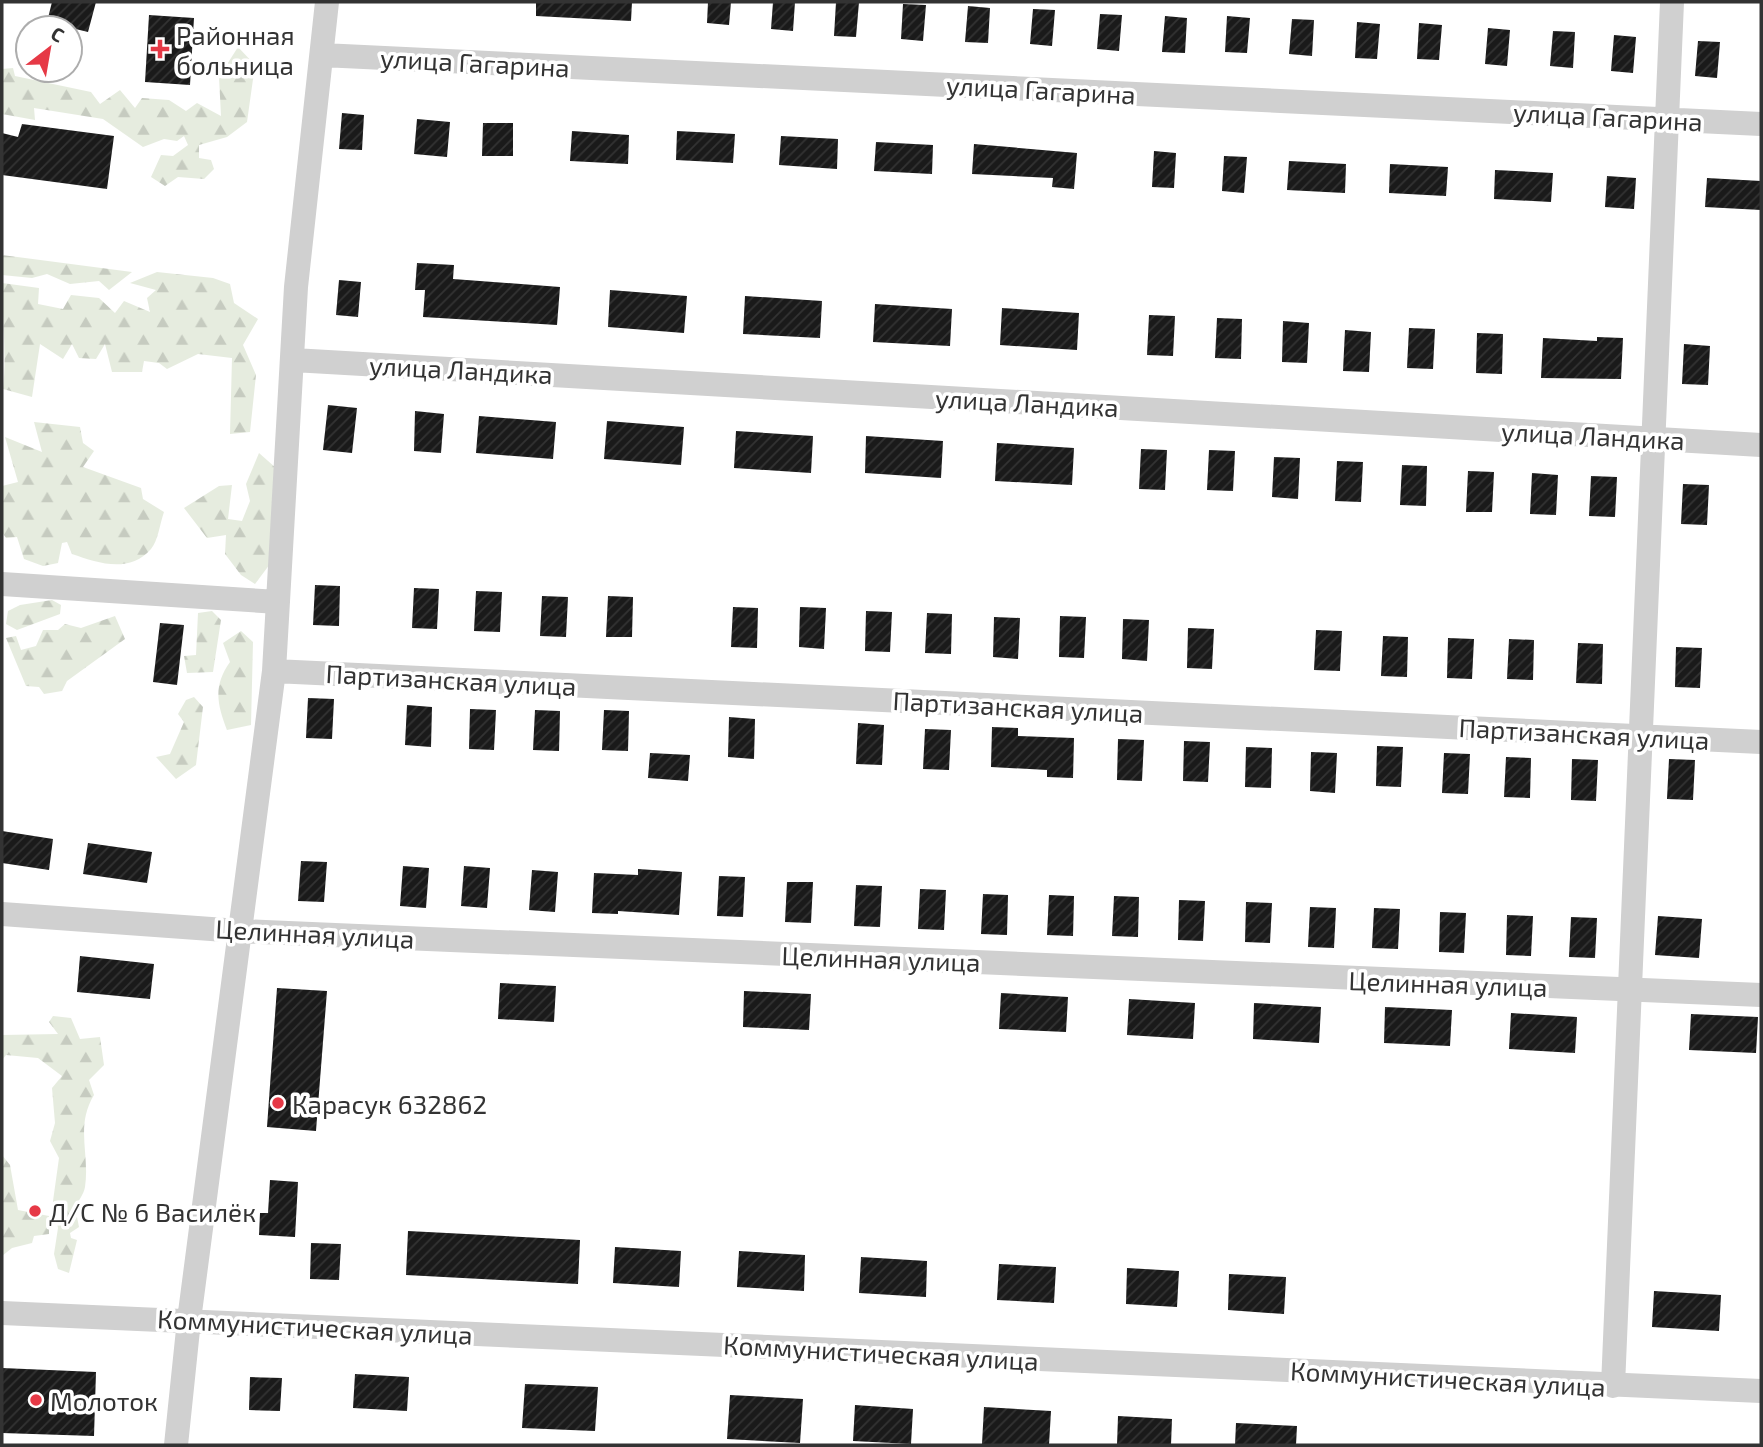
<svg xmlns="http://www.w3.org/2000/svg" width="1763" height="1447" font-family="'Exo 2',sans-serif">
  <defs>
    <pattern id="forest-firs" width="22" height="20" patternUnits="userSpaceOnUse" patternTransform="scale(1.75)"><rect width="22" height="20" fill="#e6ecdf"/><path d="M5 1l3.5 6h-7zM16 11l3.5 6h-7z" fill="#c6cbc0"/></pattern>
    <pattern id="building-hatch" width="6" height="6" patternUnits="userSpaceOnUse" patternTransform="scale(1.75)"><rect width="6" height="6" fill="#1a1a1a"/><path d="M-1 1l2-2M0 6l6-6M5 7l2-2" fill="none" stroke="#333"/></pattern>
  </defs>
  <rect width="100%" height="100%" fill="#fff"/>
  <!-- forest -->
  <path fill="url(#forest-firs)" d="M238 47 255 65 247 122 227 137 199 145V158L211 160 214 169 204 179 178 177 165 186 151 177 161 155 173 156 188 145 184 136 177 141 164 139 143 147 103 119 34 108 35 120 2 114V69L13 68 15 76 91 92 100 104 120 90 135 108 142 98 169 100 186 111 197 103 221 116 219 77Z
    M2 255 132 272 109 290 99 281 70 284 47 274 32 278 2 275Z
    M157 272 213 278 230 284 234 303 258 319 243 345 256 375 250 432 230 434 232 358 198 354 167 369 159 363 144 361 142 372H112L105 344 96 359 79 358 72 344 63 359 40 344 32 397 3 389C7 355 2 318 2 283L39 288 38 304 63 309 71 295 99 298 115 313 124 301 150 312 147 298 156 290 130 283Z
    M34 422 80 427 83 443 94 451 83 467 141 488 143 499 164 512C160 523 158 541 151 549 129 574 98 563 72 554L67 542 62 543 58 563 43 566 24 559 17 537 6 538 2 532V486L18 482 5 437 42 452Z
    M259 453 276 468 273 560 255 584 241 575 225 554 226 535 207 538 184 508 219 486 232 485 228 519 242 521 250 501 246 484Z
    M52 600 61 605 60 614 17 630 6 624 8 611 20 605Z
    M212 611 221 620 213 672 187 673 184 656 196 655 198 613Z
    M115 616 125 639 67 681 62 691 44 694 39 687 26 686 6 638 16 636 21 650 36 646 43 630H58L65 624 81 628Z
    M241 631 253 642 251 725 227 730C217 704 213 686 230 662L223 643Z
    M194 697 203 707 196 765 176 779 156 757 170 754 184 722 178 714 186 700Z
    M53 1016 71 1018 80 1039 100 1037 104 1065 89 1080 94 1095C75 1126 90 1154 85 1187 84 1194 78 1201 75 1207L79 1227 70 1233 71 1238 77 1240 69 1273 58 1269 54 1254 58 1228 53 1201 59 1158 50 1141 55 1123 52 1088 62 1076 38 1058 6 1055 2 1060V1035L58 1034 49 1022Z
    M2 1155 10 1165 18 1210 49 1216V1234L34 1236 32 1243 12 1248 2 1256Z"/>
  <!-- building -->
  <path fill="url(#building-hatch)" d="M52 2H96L88 32 47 22Z
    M536 2H632L631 21 536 16Z
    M708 2H731L729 25 707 23Z
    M773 2H795L793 31 771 29Z
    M836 2H859L856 37 834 36Z
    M903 4 926 5 923 41 901 39Z
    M968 6 990 8 988 43 965 42Z
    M1033 9 1055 10 1052 46 1030 44Z
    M1100 14 1122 15 1119 51 1097 49Z
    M149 15 194 18 190 85 145 82Z
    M1165 16 1187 18 1185 53 1162 52Z
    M1227 16 1250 18 1247 53 1225 52Z
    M1292 19 1314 20 1312 56 1289 54Z
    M1357 22 1380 24 1377 59 1355 58Z
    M1419 23 1442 25 1439 60 1417 59Z
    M1488 28 1510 30 1507 66 1485 64Z
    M1553 31 1575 32 1573 68 1550 66Z
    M1614 35 1636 37 1633 73 1611 71Z
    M1698 41 1720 42 1717 78 1695 76Z
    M342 113 364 115 362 150 339 149Z
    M417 119 450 122 447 157 414 154Z
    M483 123H513V156H482Z
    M22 124 114 136 107 189 2 175V133L18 137Z
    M572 131 629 135 628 164 570 161Z
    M677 131 735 134 733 163 676 160Z
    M781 136 838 139 837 169 779 165Z
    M876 142 933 145 932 174 874 171Z
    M974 144 1077 153 1074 189 1052 187 1053 178 972 174Z
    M1154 151 1176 153 1174 188 1152 187Z
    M1224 156 1247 157 1244 193 1222 191Z
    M1289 161 1346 164 1345 193 1287 190Z
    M1390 164 1448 167 1446 196 1389 193Z
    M1495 170 1553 173 1551 202 1494 199Z
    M1607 176 1636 178 1634 209 1605 207Z
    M1707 178 1761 181V210L1705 207Z
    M417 263 454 265 453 279 560 287 557 325 423 317 425 290H415Z
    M339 280 361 282 358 317 336 315Z
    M610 290 687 296 684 333 608 327Z
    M745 296 822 301 820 338 743 334Z
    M875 304 952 309 950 346 873 342Z
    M1002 308 1079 313 1077 350 1000 345Z
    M1149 315 1175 316 1173 356 1147 355Z
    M1217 318 1242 319 1241 359 1215 358Z
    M1283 321 1309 323 1307 363 1282 362Z
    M1409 328 1435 329 1433 369 1407 368Z
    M1345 330 1371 332 1369 372 1343 371Z
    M1477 333 1503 334 1502 374 1476 373Z
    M1597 337 1623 338 1621 379 1541 378 1543 338 1597 341Z
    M1684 344 1710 346 1708 385 1682 384Z
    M328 405 357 408 352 453 323 450Z
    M415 411 444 414 441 453 414 451Z
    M479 416 556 422 553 459 476 453Z
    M607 421 684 427 681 465 604 459Z
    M736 431 813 436 811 473 734 468Z
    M866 436 943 441 941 478 865 473Z
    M997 443 1074 448 1072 485 995 481Z
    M1141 449 1167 450 1165 490 1139 489Z
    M1209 450 1235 451 1233 491 1207 490Z
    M1274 457 1300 458 1298 499 1272 497Z
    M1337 461 1363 462 1361 502 1335 501Z
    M1402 465 1427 466 1426 506 1400 505Z
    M1468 471 1494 472 1492 512H1466Z
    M1532 473 1558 475 1556 515 1530 514Z
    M1591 476 1617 477 1615 517 1589 516Z
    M1683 484 1709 485 1707 525 1681 524Z
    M315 585 340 586 339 626 313 625Z
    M414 588 439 589 437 629 412 628Z
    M476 591 502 592 500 632 474 631Z
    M542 596 568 597 566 637 540 636Z
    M608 596 633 597 632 637H606Z
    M733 607 758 608 757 648 731 647Z
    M800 607 826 608 824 649 799 647Z
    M866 611 892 612 890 652 865 651Z
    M927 613 952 614 951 654 925 653Z
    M1060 616 1086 617 1084 658 1059 657Z
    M994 617 1020 618 1018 659 993 657Z
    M1123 619 1149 620 1147 661 1122 659Z
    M160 623 184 625 177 685 153 682Z
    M1188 628 1214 629 1212 669 1187 668Z
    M1316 630 1342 631 1340 671 1314 670Z
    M1383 636 1408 637 1407 677 1381 676Z
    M1448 638 1474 639 1472 679 1447 678Z
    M1509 639 1534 640 1533 680 1507 679Z
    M1578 643 1603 644 1602 684 1576 683Z
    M1676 647 1702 648 1700 688 1675 687Z
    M308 698 334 699 332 739 306 738Z
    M407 705 432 707 431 747 405 745Z
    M470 709 496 710 494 750 469 749Z
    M535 710 560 711 559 751 533 750Z
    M604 710 629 711 628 751 602 750Z
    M729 717 755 719 754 759 728 757Z
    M858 723 884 725 882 765 856 764Z
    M992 727 1018 728V736L1074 738 1073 778 1047 777V770L991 767Z
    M925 729 951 730 949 770 923 769Z
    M1118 739 1144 740 1142 781 1117 780Z
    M1184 741 1210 742 1208 782 1183 781Z
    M1377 746 1403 747 1401 787 1376 786Z
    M1246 747 1272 748 1271 788 1245 787Z
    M1311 752 1337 753 1335 793 1310 791Z
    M650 753 690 755 688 781 648 778Z
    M1444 753 1470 754 1468 794 1442 793Z
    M1506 757 1531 758 1530 798 1504 797Z
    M1572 759 1598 760 1596 801 1571 800Z
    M1669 759 1695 760 1693 800 1667 799Z
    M2 831 53 839 49 870 2 863Z
    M88 843 152 852 147 883 83 874Z
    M301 861 327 862 324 902 298 901Z
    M403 866 429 868 426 908 400 906Z
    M464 866 490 868 487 908 461 906Z
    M638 869 682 872 679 915 618 911V914L592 913 594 873 638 875Z
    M532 870 558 872 555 912 529 910Z
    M719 876 745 877 743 917 717 916Z
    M787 882H813L811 923 785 922Z
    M856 885 882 886 880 927 854 926Z
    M920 889 946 890 944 930 918 929Z
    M983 894 1008 895 1007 935 981 934Z
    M1049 895 1074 896 1073 936 1047 935Z
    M1114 896 1139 897 1138 937 1112 936Z
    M1179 900 1205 901 1203 941 1178 940Z
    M1246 902 1272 903 1270 943 1245 942Z
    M1310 907 1336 908 1334 948 1308 947Z
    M1374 908 1400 909 1398 949 1372 948Z
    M1440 912 1466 913 1464 953 1439 952Z
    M1507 915 1533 916 1531 956 1506 955Z
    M1658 916 1702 919 1699 958 1655 955Z
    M1571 917 1597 918 1595 958 1569 957Z
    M80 956 154 964 150 999 77 992Z
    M500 983 556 986 554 1022 498 1019Z
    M277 988 327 991 316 1131 267 1127Z
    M744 991 811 994 809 1030 743 1027Z
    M1001 993 1068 997 1066 1032 999 1029Z
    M1129 999 1195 1003 1193 1039 1127 1035Z
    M1254 1003 1321 1007 1319 1043 1253 1039Z
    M1385 1007 1452 1010 1450 1046 1384 1043Z
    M1511 1013 1577 1017 1575 1053 1509 1049Z
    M1691 1014 1758 1017 1756 1053 1689 1050Z
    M270 1180 298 1182 295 1237 259 1235 260 1213H268Z
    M408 1231 580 1240 578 1284 406 1275Z
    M311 1243 341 1244 339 1280 310 1279Z
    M615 1247 681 1251 679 1287 613 1283Z
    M739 1251 805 1255 804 1291 737 1287Z
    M861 1257 927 1261 926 1297 859 1293Z
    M999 1264 1056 1267 1054 1303 997 1300Z
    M1127 1268 1179 1271 1177 1307 1126 1304Z
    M1229 1274 1286 1277 1284 1314 1228 1310Z
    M1654 1291 1721 1295 1719 1331 1652 1327Z
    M2 1368 96 1372 94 1436 2 1433Z
    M355 1374 409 1377 407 1411 353 1408Z
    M250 1377 282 1378 280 1411 249 1410Z
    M525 1384 598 1387 595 1431 522 1428Z
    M730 1395 803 1399 800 1443 727 1439Z
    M855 1405 913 1409 911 1444 853 1441Z
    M984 1407 1051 1411 1049 1445 982 1444Z
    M1118 1416 1172 1419 1171 1445H1117Z
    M1236 1423 1297 1426 1296 1445H1235Z"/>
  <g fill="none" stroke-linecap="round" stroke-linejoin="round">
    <!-- minor -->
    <path stroke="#d0d0d0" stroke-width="24" d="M322 55 1761 124
      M293 360 1761 445
      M2 584 278 602
      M274 671 1761 742
      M2 914 239 931 1761 995
      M2 1313 1761 1391
      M1613 1386 1672 2
      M176 1445 189 1320 274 671 296 287 327 2"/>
  </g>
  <!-- markers -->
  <g fill="#e63946" stroke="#fff" stroke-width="2.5">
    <path d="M156.5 38.5h7v7h7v7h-7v7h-7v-7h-7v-7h7z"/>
    <circle cx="278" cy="1103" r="7"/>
    <circle cx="35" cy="1211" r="7"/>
    <circle cx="36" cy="1400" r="7"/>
  </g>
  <g text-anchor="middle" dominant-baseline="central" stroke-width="7" stroke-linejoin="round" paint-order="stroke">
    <!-- poi labels -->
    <g font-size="26" fill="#333" stroke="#fff" text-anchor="start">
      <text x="176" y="34">Районная<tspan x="176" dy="30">больница</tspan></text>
      <text x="292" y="1103">Карасук 632862</text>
      <text x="49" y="1211">Д/С № 6 Василёк</text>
      <text x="50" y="1400">Молоток</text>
    </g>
    <!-- street labels -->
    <g font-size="26" fill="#333" stroke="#fff">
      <text transform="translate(475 62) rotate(3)">улица Гагарина</text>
      <text transform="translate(1041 89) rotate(3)">улица Гагарина</text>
      <text transform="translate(1608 116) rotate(3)">улица Гагарина</text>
      <text transform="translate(461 369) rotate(3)">улица Ландика</text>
      <text transform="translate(1027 402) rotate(3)">улица Ландика</text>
      <text transform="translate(1593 435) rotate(3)">улица Ландика</text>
      <text transform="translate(451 679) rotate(3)">Партизанская улица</text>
      <text transform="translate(1018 706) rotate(3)">Партизанская улица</text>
      <text transform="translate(1584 733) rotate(3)">Партизанская улица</text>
      <text transform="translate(315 933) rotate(3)">Целинная улица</text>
      <text transform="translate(881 958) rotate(2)">Целинная улица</text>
      <text transform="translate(1448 983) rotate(2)">Целинная улица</text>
      <text transform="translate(315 1326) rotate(3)">Коммунистическая улица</text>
      <text transform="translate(881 1352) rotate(3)">Коммунистическая улица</text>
      <text transform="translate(1448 1378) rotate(3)">Коммунистическая улица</text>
    </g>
  </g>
  <!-- border -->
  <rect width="1763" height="1447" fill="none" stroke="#333333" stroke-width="7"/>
  <!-- north arrow -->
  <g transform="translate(49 49) rotate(31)"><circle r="33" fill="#ffffff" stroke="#adadad" stroke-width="2"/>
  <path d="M0-5L12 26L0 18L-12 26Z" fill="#e63946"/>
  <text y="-10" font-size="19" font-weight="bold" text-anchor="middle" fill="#333333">С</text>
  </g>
</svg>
